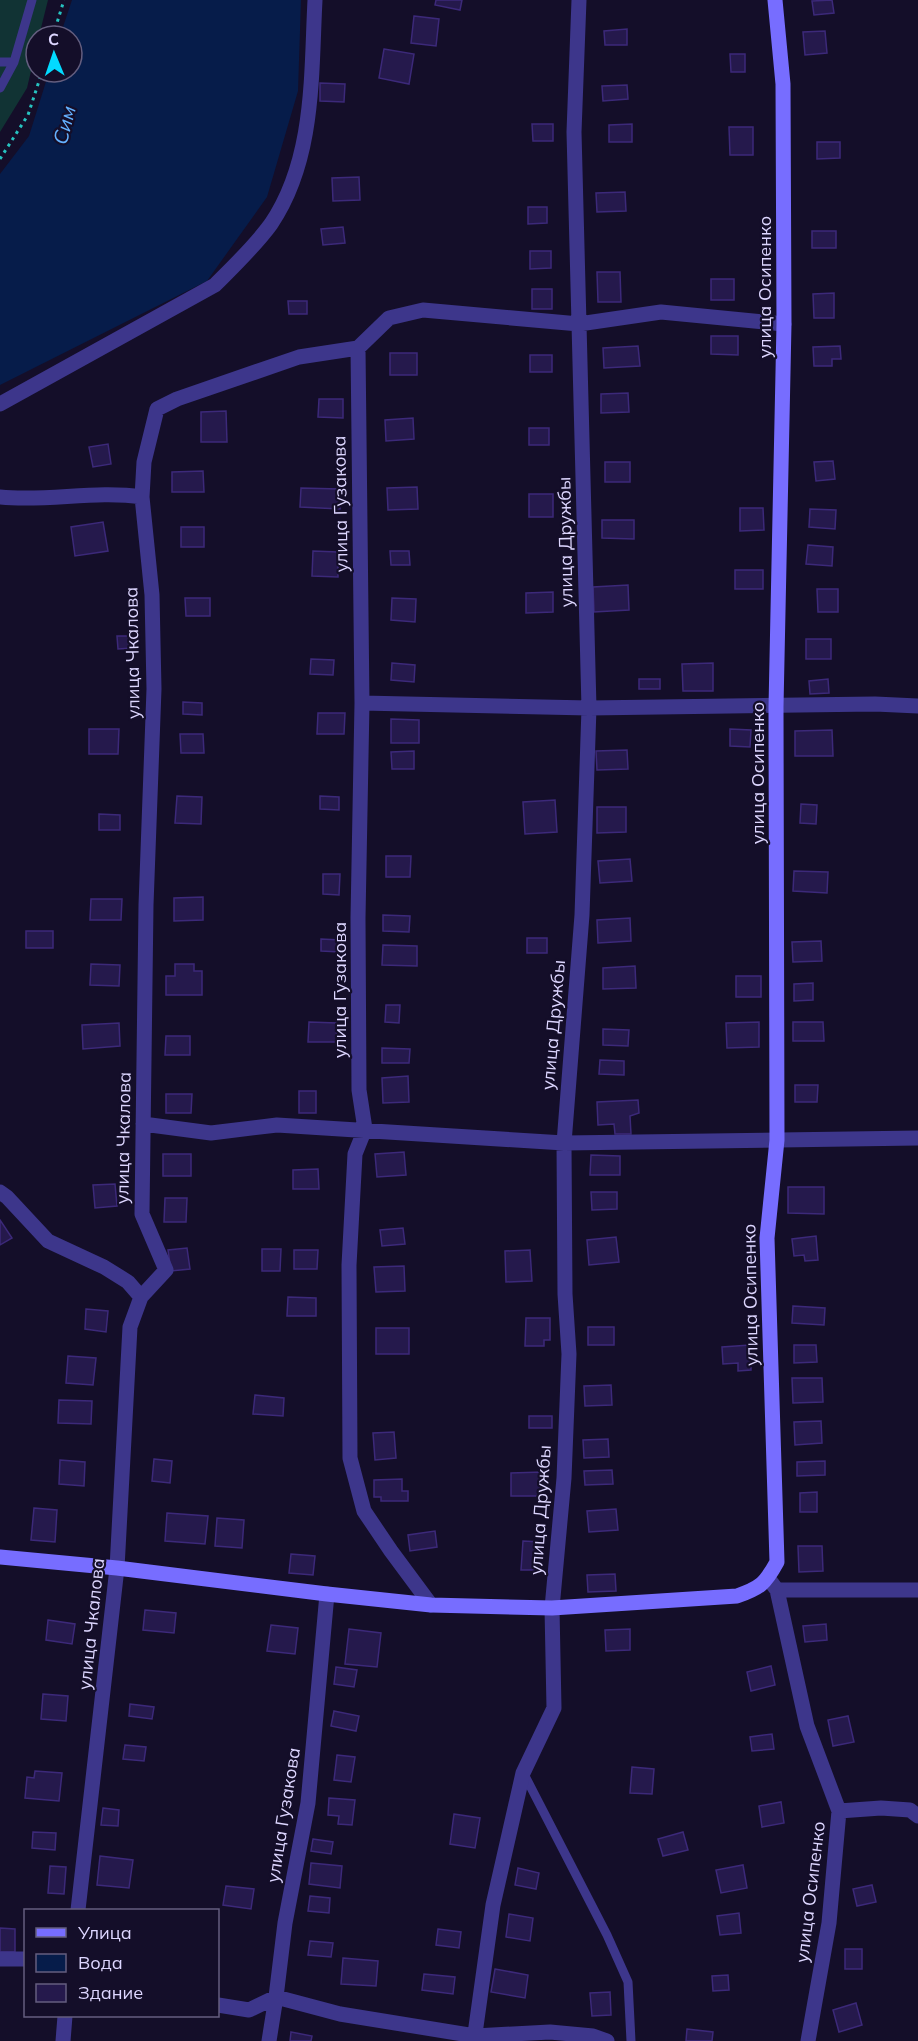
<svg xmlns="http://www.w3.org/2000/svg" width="918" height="2041" font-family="Mulish,sans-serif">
  <rect width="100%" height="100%" fill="#140e29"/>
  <!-- green -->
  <path fill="#113334" d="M0 0H48L39 36H36V50L27 88 0 132Z"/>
  <!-- water -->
  <path fill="#061c4a" d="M72 0H301L298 91 267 197 207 281 0 385V174L29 136 49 72H72V36H60Z"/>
  <!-- building -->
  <path fill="#25194c" stroke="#3c2979" stroke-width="1.5" d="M436 0H462L460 10 435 5Z
    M832 0 834 13 814 15 812 1Z
    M414 16 439 19 436 46 411 43Z
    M627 29V45H605L604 31Z
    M825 31 827 53 805 55 803 32Z
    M384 49 414 54 409 84 379 78Z
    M730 54H745V72H731Z
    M320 83 345 84 344 102 320 101Z
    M627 85 628 99 603 101 602 86Z
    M532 124H553V141H533Z
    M632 124V142H609V125Z
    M729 127H753V155H730Z
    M817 142H840V158L817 159Z
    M359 177 360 200 333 201 332 178Z
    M625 192 626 211 597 212 596 193Z
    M528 207H547V223L528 224Z
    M343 227 345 243 323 245 321 229Z
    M812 231H836V248H812Z
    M530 251H551V268L530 269Z
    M597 272H620L621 302H598Z
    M711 279H734V300H711Z
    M532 289H552V309H532Z
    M834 293V318H814L813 294Z
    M288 301H307V314H289Z
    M711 336H738V355L711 354Z
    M638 346 640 366 604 368 603 348Z
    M840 346 841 359H832V366H814L813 347Z
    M390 353H417V375H390Z
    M530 355H552V372H530Z
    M628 393 629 412 601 413V394Z
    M319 399H343V418L318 417Z
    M226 411 227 442H201V412Z
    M413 418 414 439 386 441 385 420Z
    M529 428H549V445H529Z
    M108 444 111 464 93 467 89 447Z
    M833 461 835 479 816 481 814 462Z
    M605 462H630V482H605Z
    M203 471 204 492H172V472Z
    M417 487 418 509 388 510 387 488Z
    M301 488 340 489V509L300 507Z
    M529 494H553V517H529Z
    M740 508H763L764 530 740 531Z
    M810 509 836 510 835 529 809 527Z
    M602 520H634V539L602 538Z
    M103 522 108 551 75 556 71 527Z
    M181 527H204V547H181Z
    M808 545 833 547 832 566 806 564Z
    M313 551 338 552V577L312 576Z
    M390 551H409L410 565H391Z
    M735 570H763V589H735Z
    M628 585 629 610 594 612 593 587Z
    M817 589H838V612H818Z
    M553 592V612L526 613V593Z
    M185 598H210V616H186Z
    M392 598 416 599 415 622 391 620Z
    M117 636H132L133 648 118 649Z
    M806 639H831V659H806Z
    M311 659 334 660 333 675 310 674Z
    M392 663 415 665 414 682 391 680Z
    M713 663V691H683L682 664Z
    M639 679H660V689H639Z
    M828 679 829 693 810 694 809 681Z
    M183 702 202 703V715L183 714Z
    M318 713H345L344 734H317Z
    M391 719 419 720V743H391Z
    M89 729H119L118 754H89Z
    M730 729 751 730 750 747 730 746Z
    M832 730 833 756H795V731Z
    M180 734H203L204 753H181Z
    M627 750 628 769 597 770 596 751Z
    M414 751V769H392L391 752Z
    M177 796 202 797 201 824 175 823Z
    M320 796 339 797V810L320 809Z
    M555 800 557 832 525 834 523 802Z
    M801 804 817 805 816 824 800 823Z
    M597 807H626V832L597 833Z
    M99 814 120 815V830H99Z
    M386 856H411L410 877H386Z
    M630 859 632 881 600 883 598 861Z
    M794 871 828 872 827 893 793 891Z
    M323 874H340L339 895 323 894Z
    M203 897V920L174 921V898Z
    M91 899H122L121 920H90Z
    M383 915 410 916 409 932 383 931Z
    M630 918 631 941 598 943 597 920Z
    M26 931H53V948H26Z
    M527 938H547V953H527Z
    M321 939 340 940V952L321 951Z
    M821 941 822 961 793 962 792 942Z
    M383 945 417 946V966L382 965Z
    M91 964 120 965 119 986 90 985Z
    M175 964H194V971H202V995H166V976H175Z
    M635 966 636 988 603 989V968Z
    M736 976H761V997H736Z
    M813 983V1000L794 1001V984Z
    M386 1005H400L399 1023 385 1022Z
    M309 1022 337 1023 336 1042H308Z
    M759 1022V1047L727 1048 726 1023Z
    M793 1022H823L824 1041H793Z
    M119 1023 120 1046 83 1049 82 1025Z
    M603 1029 629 1030 628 1046 603 1045Z
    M166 1036H190V1055H165Z
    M382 1048 410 1049 409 1063H382Z
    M600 1060 624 1061V1075L599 1074Z
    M408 1076 409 1102 383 1103 382 1078Z
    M795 1085H818L817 1102H795Z
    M299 1091H316V1113H299Z
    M166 1094H192L191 1113H166Z
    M638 1100 639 1113 630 1116 631 1134H615L614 1124 598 1125 597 1102Z
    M404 1152 406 1175 377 1177 375 1154Z
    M163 1154H191V1176H163Z
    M591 1155 620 1156V1175H590Z
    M318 1169 319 1189H293V1170Z
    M115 1184 117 1206 95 1208 93 1185Z
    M788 1187H824V1214L788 1213Z
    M591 1192H617V1209L592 1210Z
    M165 1198H187L186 1222H164Z
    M0 1220 12 1238 0 1245Z
    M403 1228 405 1244 382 1246 380 1230Z
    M816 1236 818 1260 805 1261 804 1255 794 1256 792 1239Z
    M616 1237 619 1262 589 1265 587 1240Z
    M187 1248 190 1269 171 1271 168 1250Z
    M262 1249H281L280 1271H262Z
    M294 1250H318L317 1269H294Z
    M530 1250 532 1281 506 1282 505 1251Z
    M404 1266 405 1291 376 1292 374 1267Z
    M288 1297 316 1298V1316H287Z
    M793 1306 825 1308 824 1325 792 1323Z
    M86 1309 108 1311 106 1332 85 1329Z
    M526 1318H550V1340H544V1346H525Z
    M588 1327H614V1345H588Z
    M376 1328H409V1354H376Z
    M750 1345 751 1370 738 1371V1363L723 1364 722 1347Z
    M794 1345H816L817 1362 794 1363Z
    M68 1356 96 1358 93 1385 66 1383Z
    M792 1378H822L823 1402 793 1403Z
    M611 1385 612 1405 585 1406 584 1386Z
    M255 1395 284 1398 283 1416 253 1414Z
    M59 1400 92 1401 91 1424 58 1423Z
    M529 1416H552V1428H529Z
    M821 1421 822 1443 795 1445 794 1422Z
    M394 1432 396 1458 375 1460 373 1433Z
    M608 1439 609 1457 584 1458 583 1440Z
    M154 1459 172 1461 170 1483 152 1481Z
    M60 1460 85 1462 84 1486 59 1484Z
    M825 1461V1475L797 1476V1462Z
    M612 1470 613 1484 585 1485 584 1471Z
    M542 1472 543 1496H511V1473Z
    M402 1479V1491H408V1501H381V1497H374V1480Z
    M817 1492V1512H800V1493Z
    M34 1508 57 1510 55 1542 31 1540Z
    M616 1509 618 1530 589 1532 587 1511Z
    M167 1513 208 1516 205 1544 165 1541Z
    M217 1518 244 1520 242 1548 215 1546Z
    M435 1531 437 1547 410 1551 408 1535Z
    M523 1541 541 1542 540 1570H521Z
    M798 1546H822L823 1571 799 1572Z
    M291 1554 315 1556 313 1575 289 1573Z
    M615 1574 616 1591 588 1592 587 1575Z
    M145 1610 176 1613 174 1633 143 1630Z
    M48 1620 75 1624 72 1644 46 1640Z
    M826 1624 827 1640 805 1642 803 1626Z
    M271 1625 298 1628 295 1654 267 1651Z
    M349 1629 381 1633 377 1667 345 1664Z
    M630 1629V1650L606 1651 605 1630Z
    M771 1666 775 1685 751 1691 747 1672Z
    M336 1667 357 1670 354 1687 334 1684Z
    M43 1694 68 1696 66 1721 41 1719Z
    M130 1704 154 1707 152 1719 129 1716Z
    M334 1711 359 1716 356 1731 331 1726Z
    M848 1716 854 1742 833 1746 828 1720Z
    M772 1734 774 1749 752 1751 750 1737Z
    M125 1745 146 1747 144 1761 123 1759Z
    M337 1755 355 1757 351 1782 334 1780Z
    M632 1767 654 1769 652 1794 630 1793Z
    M35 1771 62 1773 59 1801 25 1798 27 1777 34 1778Z
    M329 1798 355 1800 352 1825 338 1824 339 1816 328 1815Z
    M781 1802 784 1823 762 1827 759 1806Z
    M103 1808 119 1810 118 1826 101 1825Z
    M454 1814 480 1818 475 1848 450 1844Z
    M33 1832 56 1833 55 1850 32 1848Z
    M683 1832 688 1850 663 1856 658 1839Z
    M313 1839 333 1842 331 1854 311 1851Z
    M100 1856 133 1860 129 1888 97 1885Z
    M311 1863 342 1866 340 1888 309 1884Z
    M743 1865 747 1888 721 1893 716 1870Z
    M50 1866 66 1867 64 1894 48 1893Z
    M518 1868 539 1873 536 1889 515 1885Z
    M872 1885 876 1902 857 1906 853 1889Z
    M226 1886 254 1889 251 1909 223 1905Z
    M310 1896 330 1898 329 1913 308 1911Z
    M739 1913 741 1933 720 1935 717 1916Z
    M509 1914 533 1918 530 1941 506 1937Z
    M0 1928 15 1929V1952H0Z
    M438 1929 461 1932 459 1948 436 1945Z
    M310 1941 333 1943 331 1957 308 1955Z
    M845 1949H862V1969H845Z
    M343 1958 378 1961 376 1986 341 1984Z
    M495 1969 528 1975 525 1998 491 1992Z
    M424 1974 455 1977 453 1994 422 1990Z
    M728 1975 729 1990 713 1991 712 1976Z
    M610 1992 611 2015 592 2016 590 1993Z
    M856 2003 862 2025 839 2032 833 2010Z
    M687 2029 713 2032 712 2041H686Z
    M291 2032 312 2036 311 2041H290Z"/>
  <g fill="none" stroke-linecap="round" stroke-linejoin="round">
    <!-- path -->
    <path stroke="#27c3c0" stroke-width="3" stroke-dasharray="3 4.5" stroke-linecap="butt" d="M53 36 64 0
      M0 159 28 115 42 72"/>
    <!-- service -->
    <path stroke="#3d368b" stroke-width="9" d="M0 62H14
      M0 88 14 62 32 0
      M524 1774 607 1935 628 1982 631 2041"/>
    <!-- minor -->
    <path stroke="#3d368b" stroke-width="15" d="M358 348 362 703 358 918 359 1090 365 1129 355 1154 349 1265 350 1458 364 1511 391 1551 431 1605
      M0 404 215 285C234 266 255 246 271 224 315 159 311 75 315 0
      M0 497C47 502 95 490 142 497
      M362 703 589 708 875 704 918 706
      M143 1124 211 1133 277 1125 564 1143 918 1138
      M0 1192 7 1197 48 1241 104 1267 128 1282 141 1297
      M768 1578 777 1590 807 1726 839 1811 829 1923 808 2041
      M777 1590H918
      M839 1811 881 1808 910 1810 918 1816
      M78 1910 117 1568 130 1327 141 1297 166 1270 142 1214 146 905 154 689 152 595 142 497 144 462 157 409 177 399 299 357 358 348 389 318 423 310 579 324 661 312 784 324
      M0 1959H26
      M218 2005 249 2010 276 1997 340 2014 475 2036 550 2032 593 2036 607 2041
      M63 2041 65 2016
      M269 2041 276 1997 285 1923 308 1803 327 1594
      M474 2041 493 1905 523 1773 554 1708 552 1608 564 1478 569 1354 565 1294 564 1143 582 915 589 708 574 132 579 0"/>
    <!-- secondary -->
    <path stroke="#776dff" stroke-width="15" d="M0 1557 117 1568 327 1594 431 1605 552 1608 737 1596C760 1588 765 1584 777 1562L767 1238 777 1140 776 707 784 324 783 84 775 0"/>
  </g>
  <g text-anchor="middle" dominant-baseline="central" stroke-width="4.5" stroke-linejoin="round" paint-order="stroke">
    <!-- street labels -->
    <g font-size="18" fill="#ddd6ff" stroke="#140e29">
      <text transform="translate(764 287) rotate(-90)">улица Осипенко</text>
      <text transform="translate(340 504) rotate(-91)">улица Гузакова</text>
      <text transform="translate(565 542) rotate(-91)">улица Дружбы</text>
      <text transform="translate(132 653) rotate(-91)">улица Чкалова</text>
      <text transform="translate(757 773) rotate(-90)">улица Осипенко</text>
      <text transform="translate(339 990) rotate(-90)">улица Гузакова</text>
      <text transform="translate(553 1025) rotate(-85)">улица Дружбы</text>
      <text transform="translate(123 1138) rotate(-89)">улица Чкалова</text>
      <text transform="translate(750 1295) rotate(-91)">улица Осипенко</text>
      <text transform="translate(540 1510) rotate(-86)">улица Дружбы</text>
      <text transform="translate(91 1624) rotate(-84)">улица Чкалова</text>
      <text transform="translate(283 1815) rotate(-81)">улица Гузакова</text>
      <text transform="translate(810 1892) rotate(-83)">улица Осипенко</text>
    </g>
    <!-- water labels -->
    <g font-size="20" font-style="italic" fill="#64b1ff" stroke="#140e29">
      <text transform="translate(64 125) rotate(-76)">Сим</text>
    </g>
  </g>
  <!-- legend -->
  <rect x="24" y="1909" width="195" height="108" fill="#140e29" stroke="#645e7f" stroke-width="1.5"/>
  <rect x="36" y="1928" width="30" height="9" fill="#776dff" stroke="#645e7f" stroke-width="1.5"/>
  <text x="78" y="1939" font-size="18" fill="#ddd6ff">Улица</text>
  <rect x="36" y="1954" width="30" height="18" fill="#061c4a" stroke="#645e7f" stroke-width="1.5"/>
  <text x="78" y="1969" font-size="18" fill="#ddd6ff">Вода</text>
  <rect x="36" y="1984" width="30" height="18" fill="#25194c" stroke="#645e7f" stroke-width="1.5"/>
  <text x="78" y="1999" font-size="18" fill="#ddd6ff">Здание</text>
  <!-- north arrow -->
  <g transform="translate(54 54) rotate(358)"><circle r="28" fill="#140e29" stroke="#645e7f" stroke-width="1.5"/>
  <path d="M0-4.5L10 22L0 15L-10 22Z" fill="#02dbff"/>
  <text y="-9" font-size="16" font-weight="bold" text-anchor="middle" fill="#ddd6ff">С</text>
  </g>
</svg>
